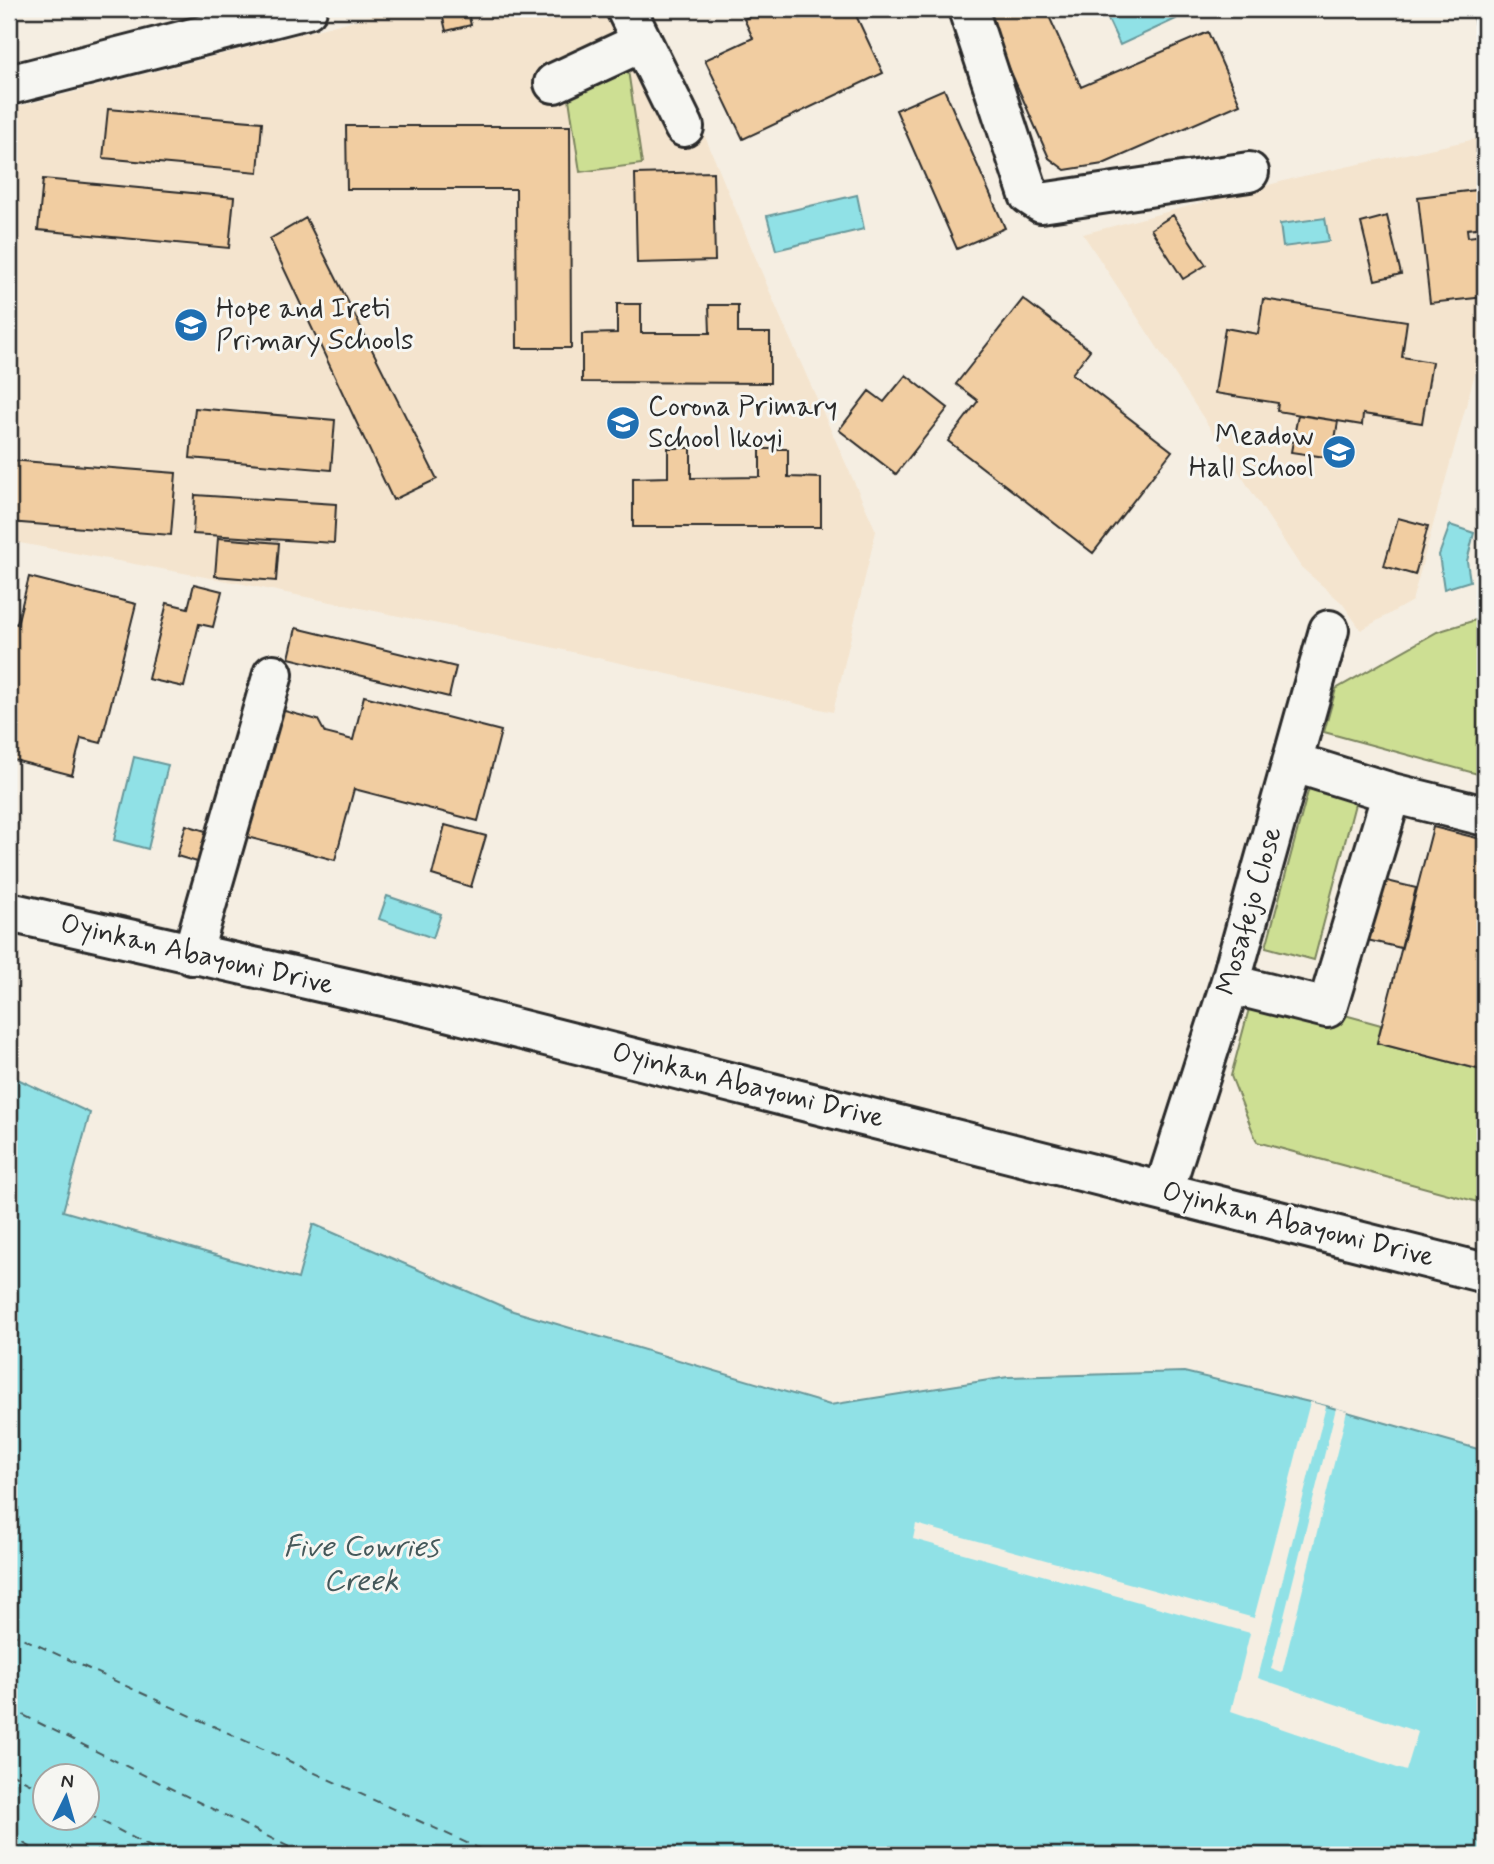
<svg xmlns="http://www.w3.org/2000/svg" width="1494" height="1864" font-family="Mynerve,sans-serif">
  <rect width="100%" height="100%" fill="#f5eee2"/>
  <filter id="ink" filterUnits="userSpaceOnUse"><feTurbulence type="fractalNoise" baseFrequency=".0143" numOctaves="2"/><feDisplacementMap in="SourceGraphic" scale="14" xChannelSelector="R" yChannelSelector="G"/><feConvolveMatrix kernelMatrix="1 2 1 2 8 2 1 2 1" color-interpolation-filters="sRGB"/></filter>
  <g filter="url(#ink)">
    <!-- built -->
    <path fill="#f4e4ce" d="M398 9H652L779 314 876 531 833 712 546 646 238 583 9 541V109Z
      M1485 137V337L1412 601 1361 630 1342 603 1301 567 1083 234 1299 177Z"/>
    <!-- green -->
    <path fill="#cddf93" stroke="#7c855f" stroke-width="2" d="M625 50 642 164 580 172 563 59Z
      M1485 617V776L1324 732 1336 689 1437 632Z
      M1314 769 1361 781 1314 960 1266 947Z
      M1254 990 1381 1025 1377 1043 1485 1071V1204L1257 1142 1231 1076Z"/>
    <!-- water -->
    <path fill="#90e1e6" stroke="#68989b" stroke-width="2" fill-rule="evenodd" d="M1120 9H1172L1176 19 1120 45 1106 15Z
      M857 195 864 229 776 250 767 216Z
      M1325 218 1329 241 1283 247 1280 224Z
      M1450 525 1474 533 1467 561 1470 581 1444 589 1439 555Z
      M134 757 168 765 148 849 114 840Z
      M387 896 441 914 433 938 379 919Z
      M9 1075 90 1113 63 1211 298 1279 313 1224 513 1311 830 1405 1008 1377 1184 1372 1326 1406 1485 1451V1855H9ZM46 1776H88V1818H46Z"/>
    <!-- pier -->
    <path fill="#f5eee2" d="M1310 1402 1326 1406 1258 1678 1418 1732 1406 1771 1231 1711 1250 1633 913 1539 916 1524 1254 1618Z
      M1336 1408 1347 1411 1282 1673 1271 1669Z"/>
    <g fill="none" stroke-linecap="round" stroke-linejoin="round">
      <!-- ferry -->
      <path stroke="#44585a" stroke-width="2" stroke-dasharray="9 7" stroke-linecap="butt" d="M9 1632 493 1855
        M9 1708 305 1855
        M9 1772 46 1792
        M88 1814 166 1855
        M9 1835 44 1855"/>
    </g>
    <!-- building -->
    <path fill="#f1cda1" stroke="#2b2b2b" stroke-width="2" d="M441 9H467L471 25 446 31Z
      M765 9H796L800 18 821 9H853L883 73 743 139 705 60 753 38 744 19Z
      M983 9H1059L1048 14 1081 87 1208 32 1240 104 1103 164 1065 170 1049 158Z
      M1471 9H1485V65Z
      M1475 9H1485V48Z
      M944 89 1005 228 957 249 896 110Z
      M108 109 262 122 258 172 103 158Z
      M346 126H570L571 348H517L516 189H347Z
      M713 172 715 261 637 263 635 174Z
      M43 179 234 197 229 248 38 230Z
      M1485 189V227L1467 229 1468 237 1484 235 1485 297 1430 303 1418 197Z
      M1173 215 1206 265 1183 279 1151 229Z
      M1387 216 1401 274 1375 280 1361 223Z
      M306 218 437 479 393 500 270 239Z
      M1023 299 1090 350 1072 374 1172 451 1093 553 948 441 978 401 956 384Z
      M1263 299 1407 321 1402 357 1432 362 1422 423 1363 414 1362 425 1277 411 1278 403 1215 393 1225 328 1258 334Z
      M617 304H641V333H710L709 305H738V333H770V383L582 382V334L617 333Z
      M906 375 948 408 896 474 839 430 869 391 884 402Z
      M195 408 335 420 331 470 190 458Z
      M1298 415 1338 421 1332 458 1291 452Z
      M668 448H691V478L760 477V449H788V477L821 478V527H633V478L668 477Z
      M9 460 176 473 171 535 9 522Z
      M195 495 336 504 334 543 193 534Z
      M1398 518 1428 526 1415 575 1384 566Z
      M218 538 279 543 276 581 215 576Z
      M29 577 136 604 101 743 81 738 72 775 10 759 18 725 9 722V622L17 624Z
      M194 584 222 591 213 627 199 624 184 687 148 679 167 603 188 608Z
      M296 628 456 667 449 697 289 658Z
      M364 696 501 731 478 821 354 789 335 860 247 837 281 710 318 720 325 733 353 740Z
      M186 825 212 833 204 864 177 856Z
      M445 825 486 836 471 887 432 875Z
      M1433 827 1485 840V1071L1377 1043Z
      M1379 879 1416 888 1401 948 1363 939Z"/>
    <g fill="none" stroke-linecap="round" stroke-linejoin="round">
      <!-- minor casing -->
      <g stroke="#2b2b2b" stroke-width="44">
        <path id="minor" d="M626 9 684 127
          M968 9 1029 195 1041 203 1249 172
          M554 83 642 42
          M9 85 307 9
          M1392 793 1485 816
          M9 912 431 1007 1485 1273
          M192 955 273 674
          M1230 984 1327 1008 1392 793 1292 762
          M1164 1190 1230 984 1329 630"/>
      </g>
      <!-- minor -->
      <use href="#minor" stroke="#f6f6f2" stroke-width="38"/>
    </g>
  </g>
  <!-- icons -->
  <defs>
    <g id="school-disc" transform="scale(1.75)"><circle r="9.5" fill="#1f6fb2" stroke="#f6f6f2"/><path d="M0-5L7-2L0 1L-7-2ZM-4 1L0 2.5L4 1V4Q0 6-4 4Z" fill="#fff"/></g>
  </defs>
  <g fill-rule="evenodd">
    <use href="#school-disc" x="191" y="325"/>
    <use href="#school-disc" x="623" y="423"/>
    <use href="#school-disc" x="1339" y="452"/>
  </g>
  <g text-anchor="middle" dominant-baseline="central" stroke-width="6" stroke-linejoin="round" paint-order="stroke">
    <!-- poi labels -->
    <g font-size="28" fill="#2b2b2b" stroke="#f6f6f2" text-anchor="start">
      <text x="216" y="309">Hope and Ireti<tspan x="216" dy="32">Primary Schools</tspan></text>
      <text x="648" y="407">Corona Primary<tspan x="648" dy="32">School Ikoyi</tspan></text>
      <text x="1314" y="436" text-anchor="end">Meadow<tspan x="1314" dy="32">Hall School</tspan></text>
    </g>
    <!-- street labels -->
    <g font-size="28" fill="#2b2b2b" stroke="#f6f6f2">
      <text transform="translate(1250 911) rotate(-74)">Mosafejo Close</text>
      <text transform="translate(197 955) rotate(13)">Oyinkan Abayomi Drive</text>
      <text transform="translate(748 1086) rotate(14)">Oyinkan Abayomi Drive</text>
      <text transform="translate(1298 1225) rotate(14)">Oyinkan Abayomi Drive</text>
    </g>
    <!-- water labels -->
    <g font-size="30" font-style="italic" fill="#44585a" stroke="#f6f6f2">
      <text x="361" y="1547">Five Cowries<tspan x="361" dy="34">Creek</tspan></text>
    </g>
  </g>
  <!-- margin -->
  <rect width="1494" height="1864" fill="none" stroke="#f6f6f2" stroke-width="35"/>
  <rect x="18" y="18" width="1459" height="1829" fill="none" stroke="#2b2b2b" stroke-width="2.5" filter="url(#ink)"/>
  <!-- north arrow -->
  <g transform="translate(66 1797) rotate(5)"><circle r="33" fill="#f6f6f2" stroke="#a5a5a2" stroke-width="2"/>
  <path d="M0-5L12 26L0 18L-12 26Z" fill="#1f6fb2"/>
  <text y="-10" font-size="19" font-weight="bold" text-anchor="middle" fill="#2b2b2b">N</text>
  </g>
</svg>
